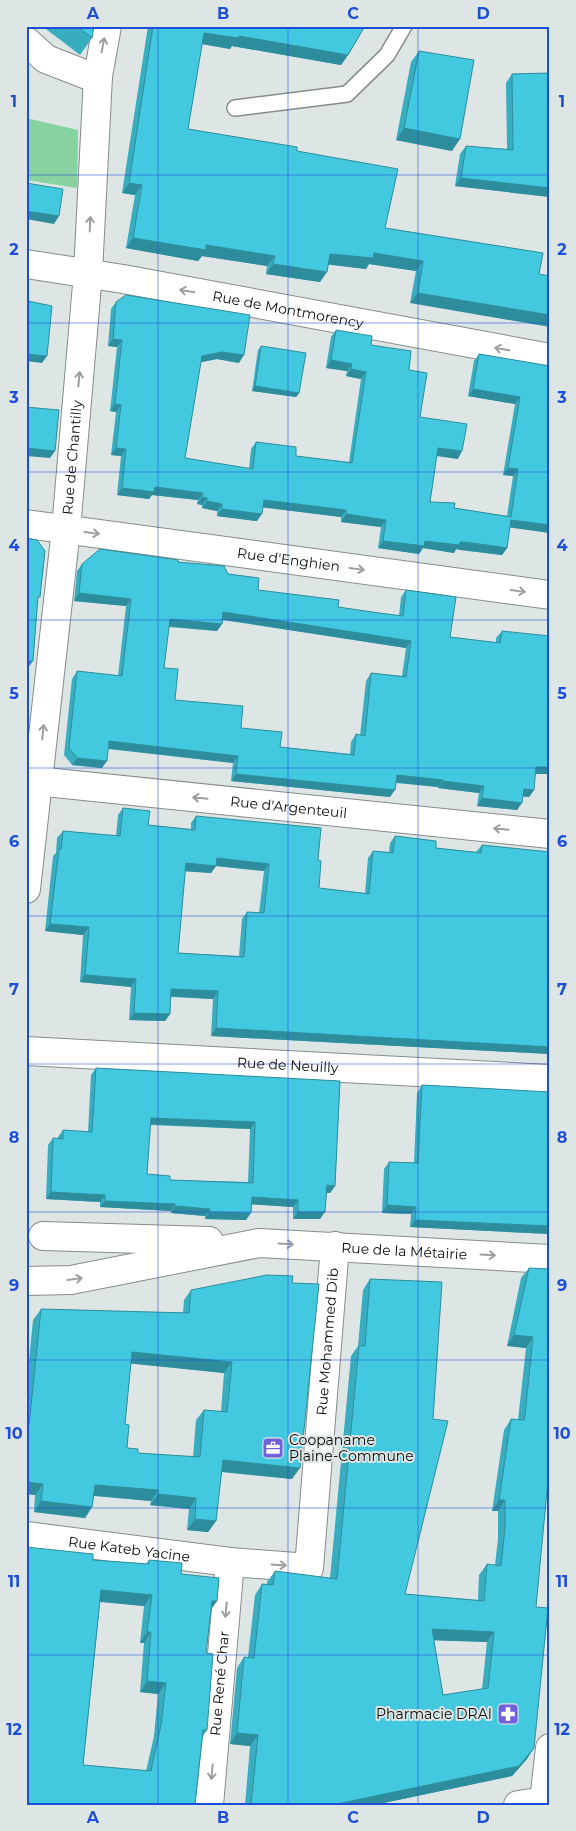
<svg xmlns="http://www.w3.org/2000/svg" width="576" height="1831" font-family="Montserrat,sans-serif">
  <rect width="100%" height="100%" fill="#dee5e5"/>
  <!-- green -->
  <path fill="#86d3a1" d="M26 118 78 130 77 188 26 180Z"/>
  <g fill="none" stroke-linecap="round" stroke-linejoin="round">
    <!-- service casing -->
    <g stroke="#868c8c" stroke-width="18">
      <path id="service" d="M235 108 347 94 387 55 404 26"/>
    </g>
    <!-- minor casing -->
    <g stroke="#868c8c" stroke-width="30">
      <g id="minor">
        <path d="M26 41 46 59 87 75 98 76"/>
        <path id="s1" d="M26 264 123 279 550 358"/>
        <path id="s2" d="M26 524 550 595"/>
        <path id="s3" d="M26 780 550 834"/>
        <path id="s4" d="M26 889 66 529 88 273 98 76 107 26"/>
        <path id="s5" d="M26 1051 550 1079"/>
        <path d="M43 1236 209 1241"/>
        <path id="s6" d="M26 1281 71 1280 259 1243 550 1259"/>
        <path id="s7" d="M26 1536 230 1562 309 1568 335 1246"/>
        <path id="s8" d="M209 1805 230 1562"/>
      </g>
    </g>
    <!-- tertiary casing -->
    <g stroke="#868c8c" stroke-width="30">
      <path id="tertiary" d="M518 1805 544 1801 550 1748"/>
    </g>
    <!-- service -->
    <use href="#service" stroke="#fff" stroke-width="15"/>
    <!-- minor -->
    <use href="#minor" stroke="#fff" stroke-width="28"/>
    <!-- tertiary -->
    <use href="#tertiary" stroke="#fff" stroke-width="28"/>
  </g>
  <!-- wall -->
  <path fill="#39adc0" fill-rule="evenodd" d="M42 26H94L92 38 80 55Z
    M148 26H365L348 55 341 65 232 46 230 49 202 44 188 129 297 151 385 228 543 253 410 303 416 271 369 264 366 269 329 264 320 282 266 274 267 266 202 256 198 261 126 248 135 195 122 193Z
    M419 51 452 151 396 140 411 62Z
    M550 73V197L455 186 460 154 466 146 507 149 506 83 512 74Z
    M116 302 239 363 217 359 201 362 185 458 249 469 251 449 256 442 296 456 349 462 361 379 346 376 347 371 326 368 331 337 336 330 371 345 409 370 420 417 458 459 436 456 430 502 454 508 507 516 513 476 503 475 515 404 468 396 474 361 479 354 550 366V533L510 527 507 548 502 555 461 550 456 549 454 553 423 548 419 554 378 548 381 527 341 522V517L263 507 257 521 217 516V511L202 508V505L197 504 198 500 152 495 149 499 117 495 121 456 111 455 116 412 110 411 117 347 108 346 111 309Z
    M261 346 299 393 296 397 252 391 258 350Z
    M178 562 228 574 258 590 338 607 399 616 401 597 406 590 450 637 496 643V638L502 631 550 774H535L534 790 529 797 523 796 517 810 477 806 479 793 438 788V787L396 783 390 797 231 781 233 763 108 749 102 768 72 765 64 755 72 679 77 671 118 676 126 606 74 601 77 571 82 564ZM223 620 406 648 402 676 371 673 366 681 360 735 356 734 351 742 350 754 280 747 241 728 175 700 164 668 169 627 217 631 222 624Z
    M123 808 148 825 191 829V823L196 816 318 860 319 888 365 893 368 858 373 851 389 852 390 843 395 836 436 848 476 852 482 845 550 852V1054L211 1036 213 999 171 997 170 1014 165 1021 129 1020 131 987 80 982 83 935 45 931 53 856 56 853 57 838 63 831 116 836 118 815ZM216 866 264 871 259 913 247 912 242 919 239 956 178 953 185 871 211 873Z
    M96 1068 340 1081 335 1186 330 1193H327L320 1219H293V1207L251 1204 246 1220 205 1219V1216L171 1213V1211L100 1207V1202L46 1199 48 1145 53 1138 58 1139V1137L63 1130 88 1132 91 1075ZM150 1125 250 1129 248 1182 170 1180 147 1174Z
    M422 1085 550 1092V1234L410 1227 411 1214 382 1213 384 1169 389 1162 414 1163 417 1093Z
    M529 1268 550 1269 536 1607 527 1759 512 1776 374 1805H245L250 1746 230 1744 237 1668 244 1657H248L255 1595 262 1584 267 1585V1582L275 1571 330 1578 351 1356 358 1346 363 1290 370 1279 405 1594 478 1600 479 1575 487 1564 495 1565 498 1539V1511H492L504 1430 511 1419 518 1420 526 1348 507 1346 521 1278ZM434 1640 487 1642 482 1689 443 1695Z
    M292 1283V1479L221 1472 216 1521 208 1532 187 1530 189 1509 150 1505 151 1501 94 1496 92 1507 85 1518 34 1512 35 1495 26 1494V1390L33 1320 41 1309 183 1313 184 1300 191 1290ZM131 1363 224 1373 221 1411 204 1410 196 1420 193 1457 138 1453 127 1448 125 1424Z
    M93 1560 146 1564 149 1560 181 1574 217 1601 211 1609 206 1653 207 1730 203 1736 195 1805H26ZM100 1602 144 1606 140 1643H144L140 1692 158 1694 154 1736 146 1771 83 1765Z"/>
  <!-- shaded-wall -->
  <path fill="#2e8d9c" d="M204 33 239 36 348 55 341 65 232 46 230 49 196 43Z
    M404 128 460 139 452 151 396 140Z
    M461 178 550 188V197L455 186Z
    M129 183 142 185 135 195 122 193Z
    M26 211 59 216 54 224 26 219Z
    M133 238 206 245 275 256 267 266 202 256 198 261 126 248Z
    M374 253 423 261 416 271 369 264 366 269 323 264 330 254Z
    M273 264 327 272 320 282 266 274Z
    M418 293 550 315V327L410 303Z
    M113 339 122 340 117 347 108 346Z
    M222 352 244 355 239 363 217 359 197 363 202 356Z
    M26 354 47 356 42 363 26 361Z
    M331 360 352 364 347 371 326 368Z
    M351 369 366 372 361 379 346 376Z
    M255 386 299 393 296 397 252 391Z
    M473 389 520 397 515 404 468 396Z
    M115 404 121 405 116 412 110 411Z
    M26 448 55 451 50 458 26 456Z
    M116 448 126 449 121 456 111 455Z
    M438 448 462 451 458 459 433 455Z
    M508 468 518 469 513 476 503 475Z
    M155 487 203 493 198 500 152 495 149 499 117 495 122 488Z
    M202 497 207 498 202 505 197 504Z
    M264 500 346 510 341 517 259 507Z
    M207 501 222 504 217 511 202 508Z
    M222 509 262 514 257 521 217 516Z
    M346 514 386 520 381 527 341 522Z
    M511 520 550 525V533L506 527Z
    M383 541 460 542 507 548 502 555 461 550 456 549 454 553 423 548 419 554 378 548Z
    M79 593 131 599 126 606 74 601Z
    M223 612 411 641 406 648 218 619Z
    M170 619 222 624 217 631 165 626Z
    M26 661H33L27 669H26Z
    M109 741 238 756 233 763 104 748Z
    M77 758 107 761 102 768 72 765Z
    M536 767H550V774H531Z
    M236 774 395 790 390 797 231 781Z
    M397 775 443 780 438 787 392 782Z
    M443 781 484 786 479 793 438 788Z
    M524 789 534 790 529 797 519 796Z
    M482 798 522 803 517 810 477 806Z
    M217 858 269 864 264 871 216 866 211 873 181 871 186 863Z
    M50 924 89 927 83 935 45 931Z
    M85 975 136 979 131 987 80 982Z
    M171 989 218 991 213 999 166 996Z
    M134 1013 170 1014 165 1021 129 1020Z
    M216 1028 550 1047V1054L211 1036Z
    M151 1118 255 1122 250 1129 146 1124Z
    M327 1185 335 1186 330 1193 323 1192Z
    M51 1192 105 1195 100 1202 46 1199Z
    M252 1197 298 1200 293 1207 247 1204Z
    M105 1201 175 1204 171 1211 100 1207Z
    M387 1205 416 1207 411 1214 382 1213Z
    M175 1206 210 1209 205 1216 171 1213Z
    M209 1212 251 1213 246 1220 205 1219Z
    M298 1212H325L320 1219H293Z
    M415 1220 550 1226V1234L410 1227Z
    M514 1335 533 1337 526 1348 507 1346Z
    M132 1352 232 1362 224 1373 125 1363Z
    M223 1460 300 1468 292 1479 215 1471Z
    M26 1482 43 1484 35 1495 26 1494Z
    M95 1485 158 1490 151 1501 87 1495Z
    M158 1494 196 1498 189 1509 150 1505Z
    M499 1500H505L498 1511H492Z
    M41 1501 92 1507 85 1518 34 1512Z
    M195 1519 216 1521 208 1532 187 1530Z
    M101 1590 152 1595 144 1606 93 1601Z
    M212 1601H217L209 1612Z
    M432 1629 494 1632 487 1642 424 1640Z
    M147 1632H151L144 1643H140Z
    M147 1681 166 1683 158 1694 140 1692Z
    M237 1733 258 1735 250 1746 230 1744Z
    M534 1748 527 1759 512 1776 374 1805H332Z"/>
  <!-- building -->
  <path fill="#42c9df" stroke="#2e8d9c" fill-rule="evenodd" d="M77 26H94L92 38Z
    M153 26H365L348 55 239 36 238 38 204 33 188 129 297 147V151L398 169 385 228 543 253 539 274 550 276V315L418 293 423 261 374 253 373 258 330 254 327 272 273 264 275 256 206 245V250L133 238 142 185 129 183Z
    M419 51 474 60 460 139 404 128Z
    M550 73V188L461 178 466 146 513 150 512 74Z
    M26 183 63 189 59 216 26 211Z
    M126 295 250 315 244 355 222 352 202 356 185 458 253 469 256 442 296 447V456L352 463 366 372 351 369 352 364 331 360 336 330 372 336 371 345 411 351 409 370 427 373 420 417 467 424 462 451 438 448 430 502 455 503 454 508 511 517 518 469 508 468 520 397 473 389 479 354 550 366V525L511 520 507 548 466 542H460L459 545 425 541 424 546 383 541 386 520 346 514V510L264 500 262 514 222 509V504L207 501V498L202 497 203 493 155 487 154 492 122 488 126 449 116 448 121 405 115 404 122 340 113 339 116 302Z
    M28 301 52 306 47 356 26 354V303H28Z
    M261 346 306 353 299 393 255 386Z
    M26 407 59 410 55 451 26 448Z
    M26 538 37 540 45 551 40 597H38L33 661H26Z
    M100 549 178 560V562L224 566 228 574 259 578 258 590 339 600 338 607 379 613 403 616 406 590 456 597 450 637 500 643 502 631 550 636V767H536L534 790 524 789 522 803 482 798 484 786 443 781V780L397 775 395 790 236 774 238 756 109 741 107 761 77 758 69 748 77 671 122 676 131 599 79 593 82 564ZM223 612 411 641 406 677 371 673 365 736 356 734 354 755 280 747 282 732 241 728 243 706 175 700 178 669 164 668 170 619 222 624Z
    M123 808 150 811 148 825 195 830 196 816 321 828 318 860 321 861 319 888 369 894 373 851 393 853 395 836 436 841V848L481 853 482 845 550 852V1047L216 1028 218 991 171 989 170 1014 134 1013 136 979 85 975 89 927 50 924 59 849H61L63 831 120 836ZM217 858 269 864 264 913 247 912 244 957 178 953 186 863 216 866Z
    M96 1068 340 1081 335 1186 327 1185 325 1212H298V1200L252 1197 251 1213 209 1212 210 1209 175 1206V1204L105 1201V1195L51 1192 53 1138 63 1139V1130L92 1132ZM151 1118 255 1122 253 1183 170 1180V1176L147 1174Z
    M422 1085 550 1092V1226L415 1220 416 1207 387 1205 389 1162 418 1163Z
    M529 1268 550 1269V1459L536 1607 548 1608 534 1748 519 1766 332 1805H251L258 1735 237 1733 244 1657 254 1658 262 1584 273 1585 275 1571 337 1579 359 1346H365L370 1279 442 1282 433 1419 448 1421 405 1594 484 1601 487 1564 501 1566 505 1528V1500H499L511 1419 524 1420 525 1415 533 1337 514 1335ZM432 1629 494 1632 488 1688 443 1695Z
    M267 1275 293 1276 292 1283 319 1284 300 1468 223 1460 216 1521 195 1519 196 1498 158 1494V1490L95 1485 92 1507 41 1501 43 1484 26 1482V1425H29L41 1309 189 1313 191 1290ZM132 1352 232 1362 227 1412 204 1410 200 1457 138 1453V1449L127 1448 129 1425 125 1424Z
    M26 1547 93 1554V1560L149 1564V1560L182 1563 181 1574 219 1578 217 1601H212L206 1653 213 1654 207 1730H203L195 1805H26ZM101 1590 152 1595 147 1632H151L147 1681 166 1683 161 1725 151 1771 83 1765Z"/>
  <!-- one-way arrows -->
  <defs><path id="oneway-shaft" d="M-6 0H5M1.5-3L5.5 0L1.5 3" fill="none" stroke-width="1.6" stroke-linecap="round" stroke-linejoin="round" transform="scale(1.25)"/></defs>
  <g stroke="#9d9e9e">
    <use href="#oneway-shaft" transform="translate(103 45) rotate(-79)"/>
    <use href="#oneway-shaft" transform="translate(90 224) rotate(-88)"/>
    <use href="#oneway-shaft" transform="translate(187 291) rotate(-170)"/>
    <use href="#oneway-shaft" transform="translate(502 349) rotate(-170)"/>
    <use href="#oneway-shaft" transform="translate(79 379) rotate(-85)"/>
    <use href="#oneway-shaft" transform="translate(92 533) rotate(8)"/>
    <use href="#oneway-shaft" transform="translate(357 569) rotate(8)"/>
    <use href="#oneway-shaft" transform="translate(518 591) rotate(8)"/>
    <use href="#oneway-shaft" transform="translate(43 732) rotate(-84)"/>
    <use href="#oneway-shaft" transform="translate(200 798) rotate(-174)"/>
    <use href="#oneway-shaft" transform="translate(501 829) rotate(-174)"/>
    <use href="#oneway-shaft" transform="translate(286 1244) rotate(3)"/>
    <use href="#oneway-shaft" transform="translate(488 1255) rotate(3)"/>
    <use href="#oneway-shaft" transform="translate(75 1279) rotate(-8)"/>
    <use href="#oneway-shaft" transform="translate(279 1565) rotate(4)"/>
    <use href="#oneway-shaft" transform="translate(226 1610) rotate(95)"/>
    <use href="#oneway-shaft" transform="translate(212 1772) rotate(95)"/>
  </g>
  <!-- grid -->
  <path fill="none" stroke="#1d4ed8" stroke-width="1" stroke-opacity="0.55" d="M158 26V1805M288 26V1805M418 26V1805M26 175H550M26 323H550M26 472H550M26 620H550M26 768H550M26 916H550M26 1064H550M26 1212H550M26 1360H550M26 1508H550M26 1655H550"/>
  <!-- icons -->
  <defs>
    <g id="office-square" transform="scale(1.125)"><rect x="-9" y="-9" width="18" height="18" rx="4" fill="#7061db" stroke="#dee5e5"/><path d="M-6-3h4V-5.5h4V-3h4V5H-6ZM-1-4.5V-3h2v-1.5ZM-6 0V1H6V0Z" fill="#fff"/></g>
    <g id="pharmacy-square" transform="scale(1.125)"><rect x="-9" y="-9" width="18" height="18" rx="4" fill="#7061db" stroke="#dee5e5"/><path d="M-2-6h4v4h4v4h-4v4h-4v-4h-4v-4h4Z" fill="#fff"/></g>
  </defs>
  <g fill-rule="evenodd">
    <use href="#office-square" x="273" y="1448"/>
    <use href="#pharmacy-square" x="508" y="1714"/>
  </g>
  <g text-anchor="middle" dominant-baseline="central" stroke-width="4" stroke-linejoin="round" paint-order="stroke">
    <!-- street labels -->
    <g font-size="14" fill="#0a0c0c" stroke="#dee5e5">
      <text stroke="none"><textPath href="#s1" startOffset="266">Rue de Montmorency</textPath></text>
      <text stroke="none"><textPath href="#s4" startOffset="434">Rue de Chantilly</textPath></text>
      <text stroke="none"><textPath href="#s2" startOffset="265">Rue d'Enghien</textPath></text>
      <text stroke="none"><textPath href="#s3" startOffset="264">Rue d'Argenteuil</textPath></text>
      <text stroke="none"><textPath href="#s5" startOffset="262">Rue de Neuilly</textPath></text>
      <text stroke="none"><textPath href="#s6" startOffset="382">Rue de la Métairie</textPath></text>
      <text stroke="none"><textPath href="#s7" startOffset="512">Rue Mohammed Dib</textPath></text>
      <text stroke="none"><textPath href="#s7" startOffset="104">Rue Kateb Yacine</textPath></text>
      <text stroke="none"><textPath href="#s8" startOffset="122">Rue René Char</textPath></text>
    </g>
    <!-- poi labels -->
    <g font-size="14" fill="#0a0c0c" stroke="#dee5e5" text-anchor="start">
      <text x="289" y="1440">Coopaname<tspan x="289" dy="16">Plaine-Commune</tspan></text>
      <text x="492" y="1714" text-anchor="end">Pharmacie DRAI</text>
    </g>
  </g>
  <!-- border -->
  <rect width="576" height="1831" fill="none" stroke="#dee5e5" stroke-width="55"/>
  <rect x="28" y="28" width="520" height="1776" fill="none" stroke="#1d4ed8" stroke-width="2"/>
  <g font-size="16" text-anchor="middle" font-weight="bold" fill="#1d4ed8">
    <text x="93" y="19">A</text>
    <text x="223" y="19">B</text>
    <text x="353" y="19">C</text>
    <text x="483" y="19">D</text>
    <text x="14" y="107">1</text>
    <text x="562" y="107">1</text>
    <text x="14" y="255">2</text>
    <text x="562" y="255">2</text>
    <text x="14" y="403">3</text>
    <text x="562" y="403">3</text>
    <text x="14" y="551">4</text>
    <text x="562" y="551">4</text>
    <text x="14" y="699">5</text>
    <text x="562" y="699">5</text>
    <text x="14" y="847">6</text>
    <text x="562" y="847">6</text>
    <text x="14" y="995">7</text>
    <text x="562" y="995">7</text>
    <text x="14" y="1143">8</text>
    <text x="562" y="1143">8</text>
    <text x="14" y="1291">9</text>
    <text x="562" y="1291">9</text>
    <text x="14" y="1439">10</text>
    <text x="562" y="1439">10</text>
    <text x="14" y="1587">11</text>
    <text x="562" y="1587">11</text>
    <text x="14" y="1735">12</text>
    <text x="562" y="1735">12</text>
    <text x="93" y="1823">A</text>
    <text x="223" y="1823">B</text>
    <text x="353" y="1823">C</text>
    <text x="483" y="1823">D</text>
  </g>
</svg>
